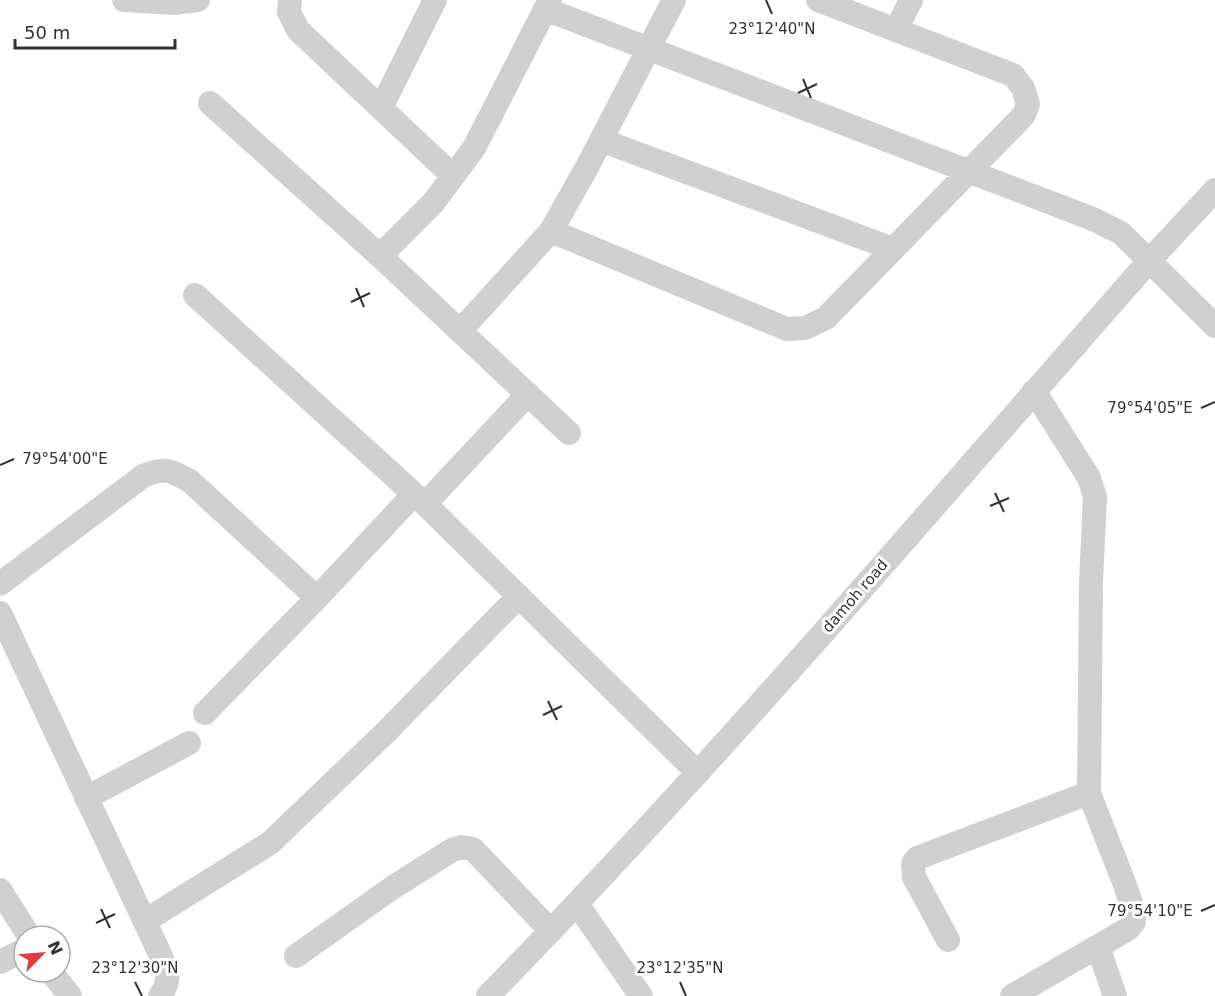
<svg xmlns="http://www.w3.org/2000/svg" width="1215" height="996" font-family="'DejaVu Sans',sans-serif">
  <rect width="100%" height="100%" fill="#fff"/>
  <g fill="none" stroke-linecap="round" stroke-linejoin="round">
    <!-- minor -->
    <path stroke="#d0d0d0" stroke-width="24" d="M124 0 174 3 198 0
      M290 0 289 12 298 30 453 176
      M545 9 1093 219 1121 233 1215 326
      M896 30 911 0
      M210 103 380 256 569 433
      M381 108 435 0
      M601 140 893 249
      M551 231 787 329 805 328 826 318 1024 115 1028 104 1023 88 1013 75 818 0
      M380 256 433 203 474 148 550 0
      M195 295 425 504 698 773
      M460 331 551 231 586 169 674 0
      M425 504 528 394
      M0 584 143 476C164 467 170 470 190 481L317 598
      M0 613 160 954C167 972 172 979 160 996
      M205 713 317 598 414 494
      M86 798 189 743
      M0 890 29 936
      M577 904 641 996
      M145 921 270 843 386 732 519 596
      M948 940 914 877 913 864 917 858 1089 793
      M1098 947 1115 996
      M296 956 392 888 452 850 461 847 473 849 551 931
      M0 962 24 950
      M51 972 70 996
      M488 996C718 760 932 508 1149 261L1215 190
      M1012 996 1128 929 1134 922V912L1125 885 1089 793 1091 582 1095 497 1089 478 1081 465 1034 391"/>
  </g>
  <!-- ticks -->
  <path fill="none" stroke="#333" stroke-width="2" d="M766 0 772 14M803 79 811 98M798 93 817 84M356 288 364 307M351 302 370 293M1201 408 1215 402M0 465 14 459M995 493 1004 512M990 506 1009 498M548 701 557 720M543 715 562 706M101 909 110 928M1201 911 1215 905M96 923 115 914M135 982 142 996M680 982 686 996"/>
  <g text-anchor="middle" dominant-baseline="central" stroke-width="6" stroke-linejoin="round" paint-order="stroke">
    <!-- street labels -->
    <g font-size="15" fill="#333" stroke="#fff">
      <text transform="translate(855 596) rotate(-49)">damoh road</text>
    </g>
  </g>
  <g font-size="15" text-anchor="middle" fill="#333" stroke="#fff" stroke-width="6" stroke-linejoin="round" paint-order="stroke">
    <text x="772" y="34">23°12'40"N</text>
    <text x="1150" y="413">79°54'05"E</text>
    <text x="65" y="464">79°54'00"E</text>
    <text x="1150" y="916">79°54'10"E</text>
    <text x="680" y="973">23°12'35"N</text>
    <text x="135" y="973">23°12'30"N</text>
  </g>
  <!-- north arrow -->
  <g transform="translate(42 954) rotate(65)"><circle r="28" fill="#ffffff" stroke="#adadad" stroke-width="1.5"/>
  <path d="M0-4.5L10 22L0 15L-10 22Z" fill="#e63946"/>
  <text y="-9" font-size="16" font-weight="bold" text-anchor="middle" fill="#333333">N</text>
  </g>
  <!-- scale -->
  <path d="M15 39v9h160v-9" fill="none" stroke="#333333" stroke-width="3"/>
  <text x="24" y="39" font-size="18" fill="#333333" stroke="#ffffff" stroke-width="4.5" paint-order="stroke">50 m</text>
</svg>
